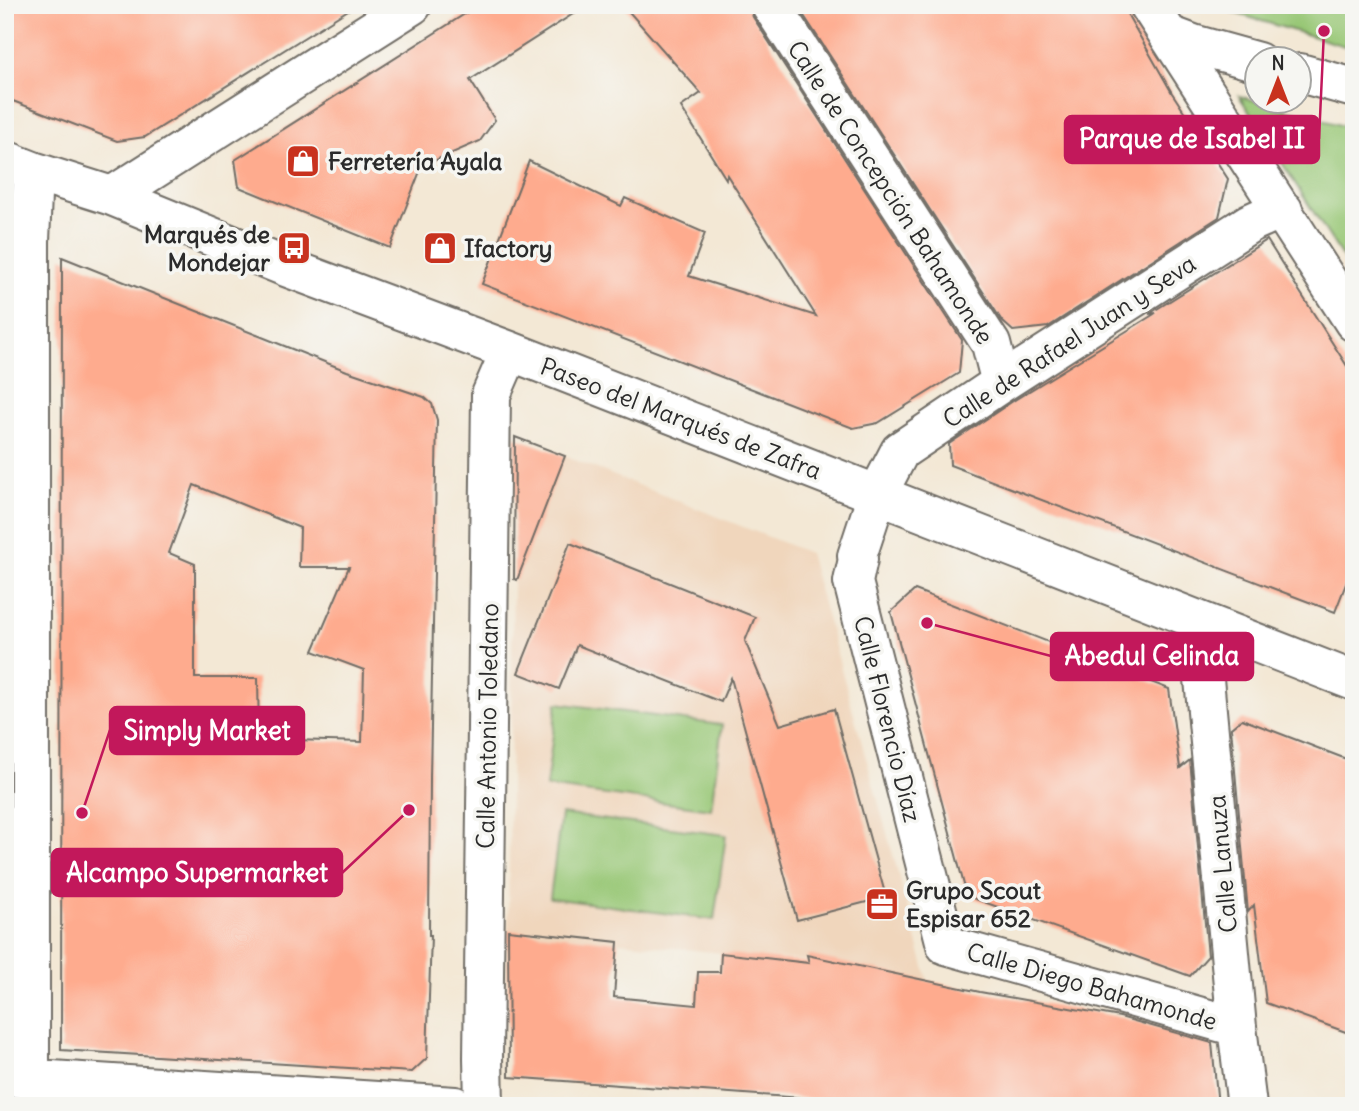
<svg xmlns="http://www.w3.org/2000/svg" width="1359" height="1111" font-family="Delius,sans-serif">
  <rect width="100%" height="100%" fill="#f6f6f2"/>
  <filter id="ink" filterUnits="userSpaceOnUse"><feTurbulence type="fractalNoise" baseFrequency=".0143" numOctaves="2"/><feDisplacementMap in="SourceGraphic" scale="14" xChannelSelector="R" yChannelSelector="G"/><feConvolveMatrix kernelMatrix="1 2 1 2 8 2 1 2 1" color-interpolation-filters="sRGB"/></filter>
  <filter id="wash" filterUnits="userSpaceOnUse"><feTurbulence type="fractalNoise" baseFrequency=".00686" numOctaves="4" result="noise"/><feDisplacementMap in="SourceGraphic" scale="28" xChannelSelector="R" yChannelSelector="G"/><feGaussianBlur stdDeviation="1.57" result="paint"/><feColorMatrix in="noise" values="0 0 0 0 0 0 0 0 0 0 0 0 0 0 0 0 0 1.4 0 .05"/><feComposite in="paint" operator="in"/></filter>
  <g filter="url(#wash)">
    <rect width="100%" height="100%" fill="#f3e8d5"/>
    <!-- built -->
    <path fill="#f0d6bc" d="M524 440 809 553 928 981 848 964 759 957 508 930 515 448Z"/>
    <!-- green -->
    <path fill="#98c776" stroke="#627950" stroke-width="2" d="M1216 5H1354V49L1235 13Z
      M1239 96 1354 129V275Z
      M557 703 722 725 711 809 546 787Z
      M561 814 726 835 714 920 550 898Z"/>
    <g id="blocks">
      <!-- building -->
      <path fill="#feab8e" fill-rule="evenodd" d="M5 5H356L145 137 117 141 5 98Z
        M479 5H587L470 80 495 120 480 141 422 166 390 248 239 187 235 160Z
        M623 5H749L753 17 962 340 959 373 878 423 853 428 482 284 529 161 621 206 625 198 705 233 689 276 816 316 727 175 726 179 681 107 701 93Z
        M797 5H1122L1172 93 1228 179 1219 217 1048 327 1013 331 1002 321Z
        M1267 240 1354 377V563L1335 612 950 465 949 444 1013 401 1156 313 1149 314Z
        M62 257 347 371 424 397 432 404 437 420 430 778 429 935H431L427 1058 412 1072 61 1050ZM194 485 300 528 299 567H349L313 651 364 670 362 742 259 739 258 678H195V564L169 553Z
        M515 437 565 456 517 580 514 579Z
        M570 543 755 617 745 641 780 725 834 709 886 897 797 920 731 678 721 702 577 645 559 689 518 673Z
        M915 590 1169 689 1180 768 1190 760 1208 956 1190 976 967 896 891 612Z
        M1242 719 1354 762V1035L1266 1003 1254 905 1248 912 1231 728Z
        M508 930 618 942 614 997 696 1005 698 972H720L721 953 809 963 807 955 980 992 1120 1017 1212 1043 1218 1106H913L509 1077Z"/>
    </g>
  </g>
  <g filter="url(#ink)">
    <use href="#blocks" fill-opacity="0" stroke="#716d66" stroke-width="2"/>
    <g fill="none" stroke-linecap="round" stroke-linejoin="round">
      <!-- street casing -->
      <g stroke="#716d66" stroke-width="42">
        <path id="street" d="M771 5 991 344 1001 383
          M1149 5 1354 322
          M1169 35 1193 44 1258 62
          M1300 73 1354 88
          M5 160 33 171 112 196 286 267 510 351 1354 681
          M112 196 412 5
          M1204 623 1200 637 1237 1027 1247 1106
          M1237 1027 946 945 853 582 858 559 857 556 877 495 900 451 1001 383 1250 223 1268 215 1283 210
          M5 1077 455 1106
          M30 1078V241L33 171
          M484 1106 483 1058 491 395 510 351"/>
      </g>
      <!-- street -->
      <use href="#street" stroke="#fff" stroke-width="38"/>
    </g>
  </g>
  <!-- icons -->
  <defs>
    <g id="shop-square" transform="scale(1.75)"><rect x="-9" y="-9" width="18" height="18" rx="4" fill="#c8321e" stroke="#f6f6f2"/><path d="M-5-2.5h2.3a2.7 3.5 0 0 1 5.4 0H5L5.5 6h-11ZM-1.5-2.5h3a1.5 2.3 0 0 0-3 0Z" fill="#fff"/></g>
    <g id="bus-square" transform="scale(1.75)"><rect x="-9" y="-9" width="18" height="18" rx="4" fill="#c8321e" stroke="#f6f6f2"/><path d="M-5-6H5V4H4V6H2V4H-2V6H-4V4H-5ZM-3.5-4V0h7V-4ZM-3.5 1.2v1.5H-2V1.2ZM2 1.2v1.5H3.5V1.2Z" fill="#fff"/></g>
    <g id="office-square" transform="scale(1.75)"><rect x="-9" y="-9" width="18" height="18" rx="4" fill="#c8321e" stroke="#f6f6f2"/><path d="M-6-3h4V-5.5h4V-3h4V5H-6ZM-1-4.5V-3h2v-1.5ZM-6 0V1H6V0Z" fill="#fff"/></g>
  </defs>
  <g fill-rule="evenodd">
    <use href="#shop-square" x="303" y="161"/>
    <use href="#bus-square" x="294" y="248"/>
    <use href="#shop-square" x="440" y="248"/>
    <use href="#office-square" x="882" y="904"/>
  </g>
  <g text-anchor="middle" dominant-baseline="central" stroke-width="7" stroke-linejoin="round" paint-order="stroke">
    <!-- poi labels -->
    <g font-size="24" font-weight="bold" fill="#2b2b2b" stroke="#f6f6f2" text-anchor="start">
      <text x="328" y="161">Ferretería Ayala</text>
      <text x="270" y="234" text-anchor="end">Marqués de<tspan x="270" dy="28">Mondejar</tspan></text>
      <text x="464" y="248">Ifactory</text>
      <text x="906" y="890">Grupo Scout<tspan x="906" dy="28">Espisar 652</tspan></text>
    </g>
    <!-- street labels -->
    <g font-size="24" fill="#2b2b2b" stroke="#f6f6f2">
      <text transform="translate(891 192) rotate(57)">Calle de Concepción Bahamonde</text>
      <text transform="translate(1069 341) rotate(-33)">Calle de Rafael Juan y Seva</text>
      <text transform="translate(681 418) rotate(21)">Paseo del Marqués de Zafra</text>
      <text transform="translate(888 719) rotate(76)">Calle Florencio Díaz</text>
      <text transform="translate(487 726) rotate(-89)">Calle Antonio Toledano</text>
      <text transform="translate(1222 864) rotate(-95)">Calle Lanuza</text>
      <text transform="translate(1092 986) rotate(16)">Calle Diego Bahamonde</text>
    </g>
  </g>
  <!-- callouts -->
  <path fill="none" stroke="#c2185b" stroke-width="2.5" d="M1324 31L1319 139M927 623L1051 656M82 813L110 730M409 810L342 873"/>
  <g fill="#c2185b" stroke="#f6f6f2" stroke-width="2.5">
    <circle cx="1324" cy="31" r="7"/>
    <circle cx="927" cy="623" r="7"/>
    <circle cx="82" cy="813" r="7"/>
    <circle cx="409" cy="810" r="7"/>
  </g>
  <g fill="#c2185b" stroke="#c2185b" stroke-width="2.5">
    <rect x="1065" y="116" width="254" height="47" rx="7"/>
    <rect x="1051" y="633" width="202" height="47" rx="7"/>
    <rect x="110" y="707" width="194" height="47" rx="7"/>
    <rect x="52" y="849" width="290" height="47" rx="7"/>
  </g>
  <g font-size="26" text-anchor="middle" font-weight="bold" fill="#fff">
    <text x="1192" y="148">Parque de Isabel II</text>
    <text x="1152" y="665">Abedul Celinda</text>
    <text x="207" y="740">Simply Market</text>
    <text x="197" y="882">Alcampo Supermarket</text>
  </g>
  <!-- margin -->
  <rect width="1359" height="1111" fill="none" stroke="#f6f6f2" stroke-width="28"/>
  <!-- north arrow -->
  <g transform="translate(1278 80)"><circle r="33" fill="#f6f6f2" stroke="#a5a5a2" stroke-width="2"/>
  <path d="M0-5L12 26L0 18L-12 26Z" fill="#c8321e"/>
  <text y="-10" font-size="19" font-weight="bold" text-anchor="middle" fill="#2b2b2b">N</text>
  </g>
</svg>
